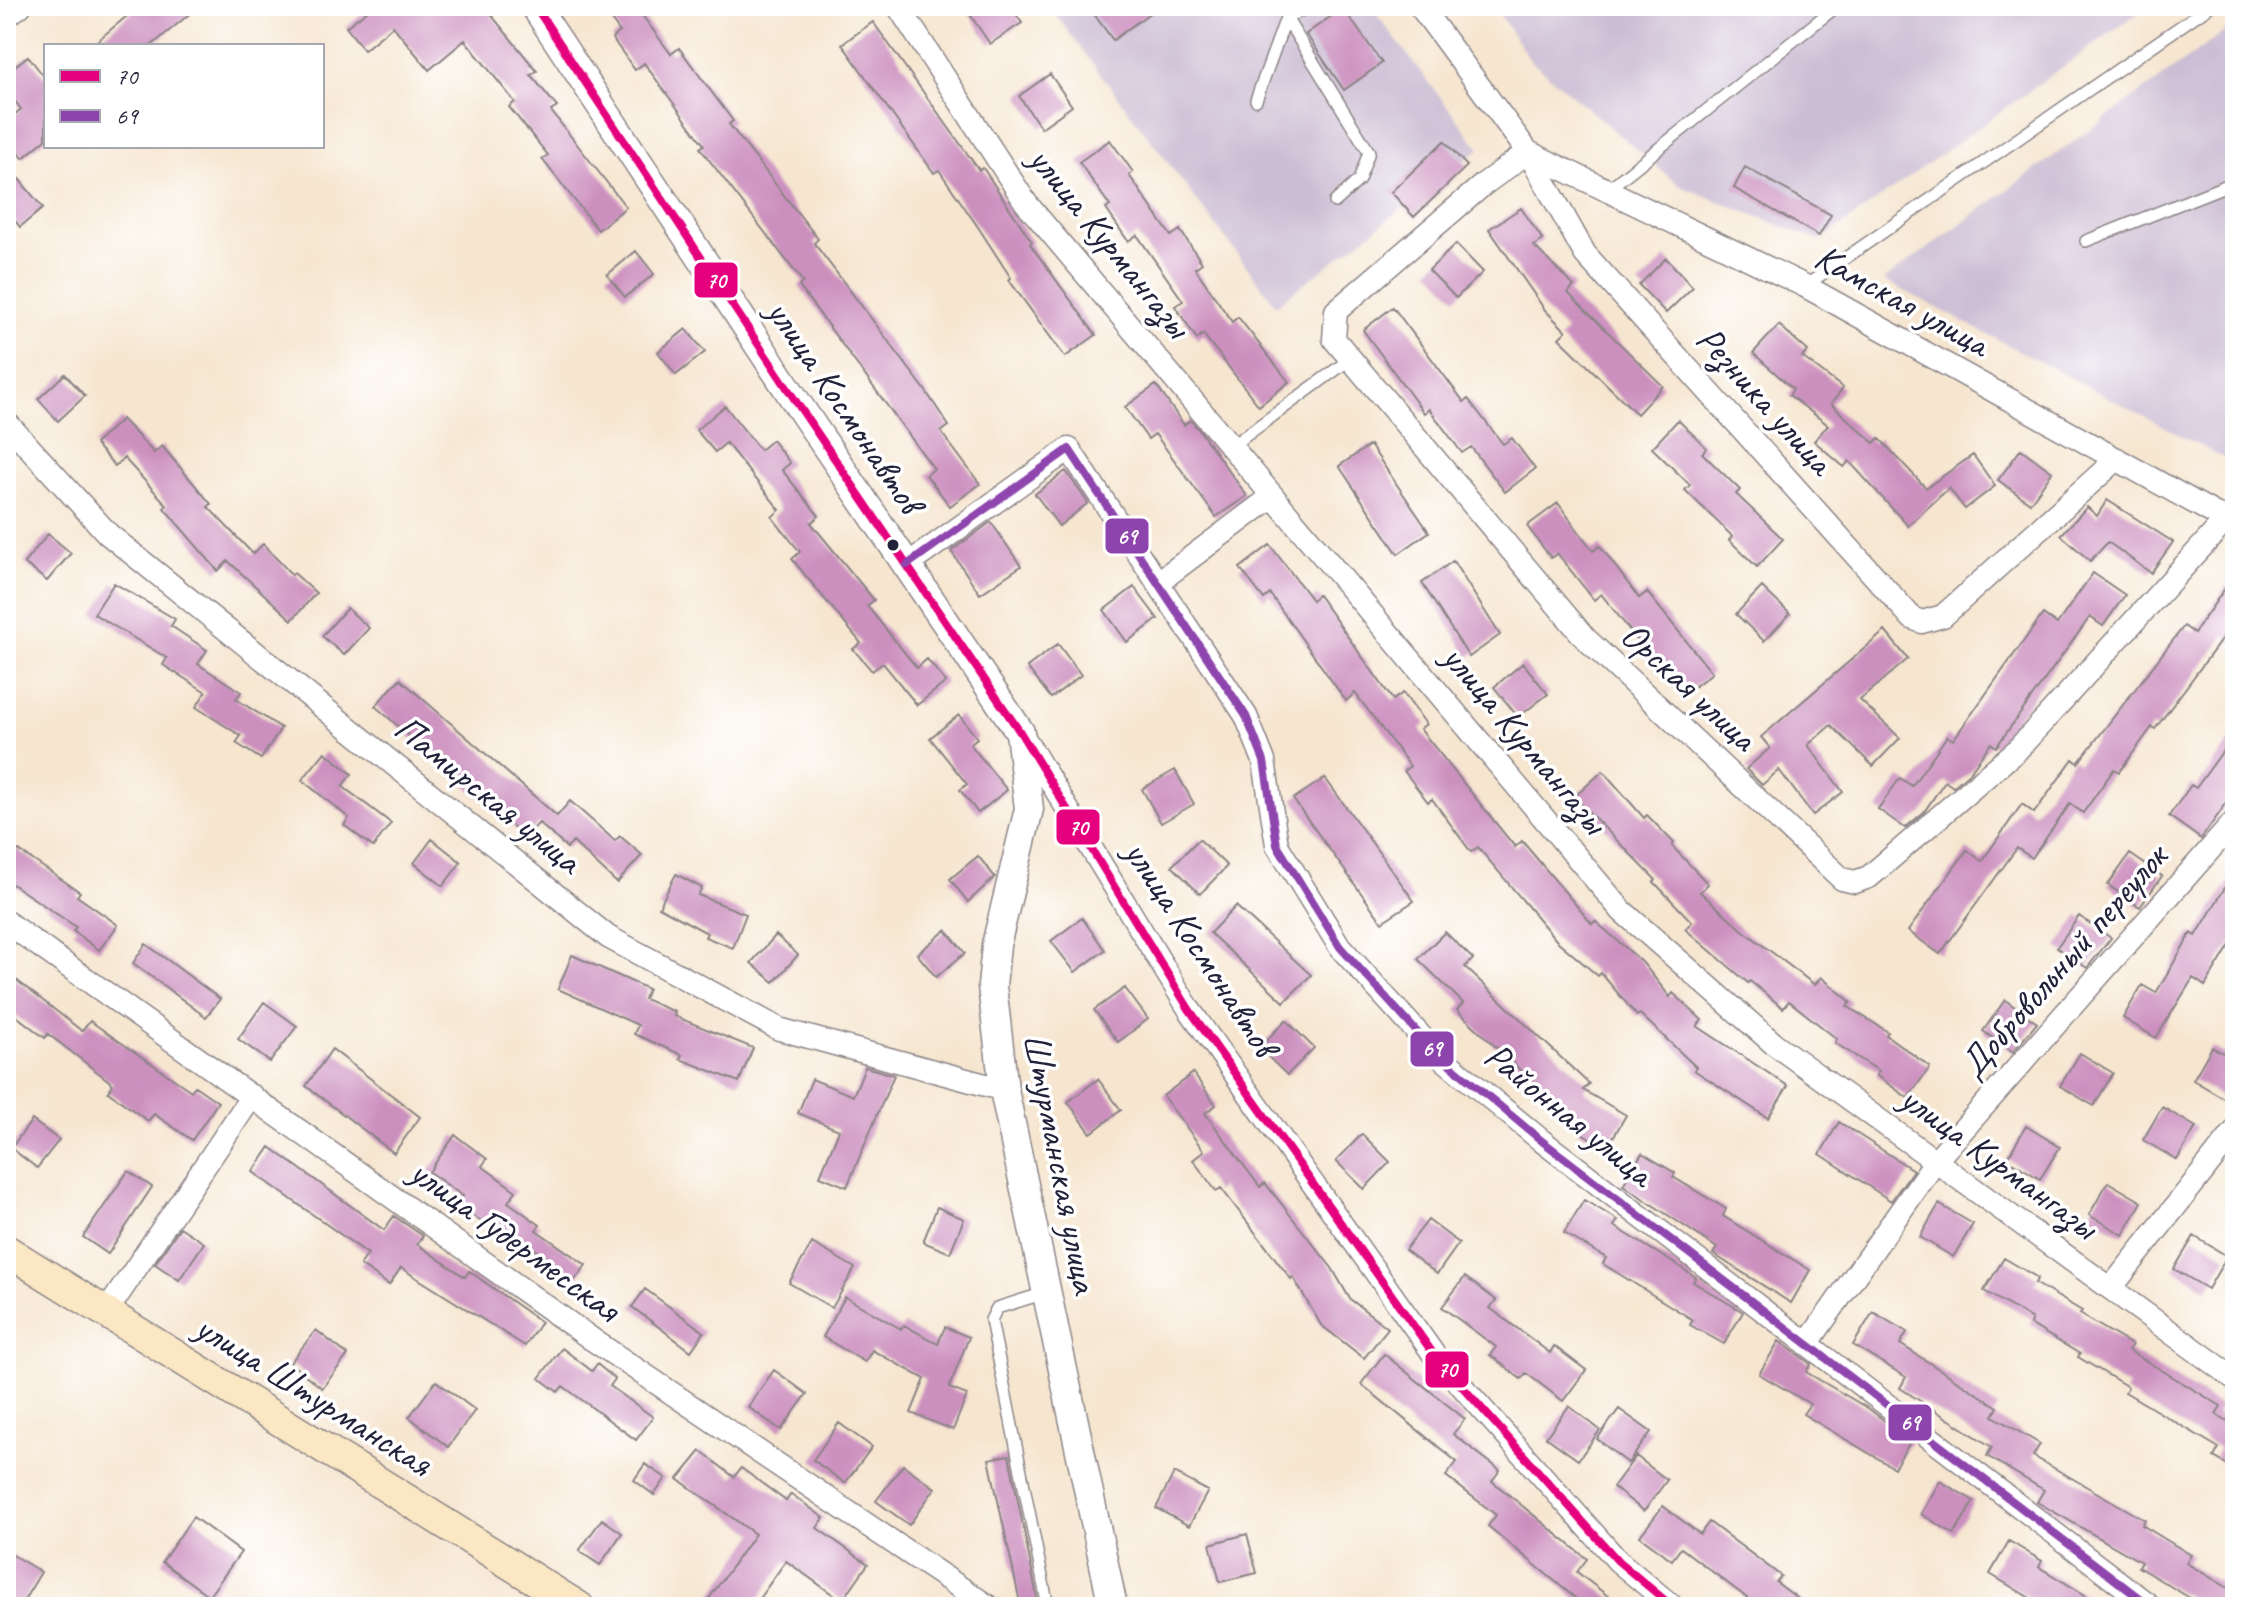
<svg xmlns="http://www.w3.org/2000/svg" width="2241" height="1613" font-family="Caveat,sans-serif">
  <rect width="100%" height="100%" fill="#fff"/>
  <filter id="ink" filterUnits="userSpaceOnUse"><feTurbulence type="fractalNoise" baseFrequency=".0125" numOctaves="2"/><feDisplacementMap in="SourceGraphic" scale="16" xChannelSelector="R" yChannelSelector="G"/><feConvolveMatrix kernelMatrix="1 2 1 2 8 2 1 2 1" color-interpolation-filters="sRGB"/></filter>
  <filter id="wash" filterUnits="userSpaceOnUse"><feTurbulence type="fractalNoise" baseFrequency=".006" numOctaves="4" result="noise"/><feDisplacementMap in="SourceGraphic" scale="32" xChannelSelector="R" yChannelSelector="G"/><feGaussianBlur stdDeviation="1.8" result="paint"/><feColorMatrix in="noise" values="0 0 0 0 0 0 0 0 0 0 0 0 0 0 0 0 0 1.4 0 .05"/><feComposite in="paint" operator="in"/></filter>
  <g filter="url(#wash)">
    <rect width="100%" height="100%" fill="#f6e6d0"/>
    <!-- industrial -->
    <path fill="#ccbed4" d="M1049 6H1370L1480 149 1276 305Z
      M1494 6H2148L1820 241 1680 186 1529 59Z
      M2235 24V464L1884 280Z"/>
    <g id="blocks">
      <!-- building -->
      <path fill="#cc90bf" d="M139 6H199L151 46H91Z
        M373 6H484L537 71 531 75 557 107 551 111 626 207 598 230 542 159 548 155 509 107 515 102 465 40 429 70 393 26 364 50 346 27Z
        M601 6H635L671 54 679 48 733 121 729 124 818 239 814 243 923 387 949 426 941 432 980 484 950 506 926 475 934 469 799 286 803 282 700 148 704 145 680 112 644 63 635 70 612 38 620 32Z
        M964 6H1010L1022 23 990 44Z
        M1088 6H1159L1113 40Z
        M1343 8 1382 63 1344 90 1306 34Z
        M873 22 979 170 983 168 1032 242 1030 244 1096 335 1065 357 1009 280 1011 278 980 230 939 170 934 173 842 44Z
        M28 56 46 79V139L23 158 6 137V122L21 109 6 90V73Z
        M1050 74 1072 106 1041 128 1019 96Z
        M1110 140 1133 172 1129 175 1171 236 1180 230 1202 263 1195 268 1232 322 1238 317 1289 382 1259 406 1203 334 1197 339 1175 306 1183 301 1137 235 1128 241 1106 209 1110 206 1079 162Z
        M1444 141 1467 166 1414 217 1391 192Z
        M1745 167 1831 215 1819 236 1734 188Z
        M19 179 43 208 20 227 6 210V189Z
        M1521 208 1543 240 1534 246 1574 286 1568 293 1663 386 1637 414 1559 338 1566 331 1545 310 1489 229Z
        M1456 244 1483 272 1456 298 1429 270Z
        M636 251 654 274 625 297 607 275Z
        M1666 258 1693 287 1666 313 1639 285Z
        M1393 307 1464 402 1468 399 1503 444 1512 438 1535 469 1505 492 1471 447 1462 453 1429 409 1424 413 1363 330Z
        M1779 325 1808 351 1802 357 1843 388 1831 404 1874 443 1879 438 1926 488 1973 455 1995 486 1965 509 1949 488 1908 526 1849 461 1844 467 1814 441 1828 425 1789 395 1793 389 1753 353Z
        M686 329 705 352 676 375 658 352Z
        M65 374 85 396 58 421 38 399Z
        M1156 385 1184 425 1190 420 1199 430 1247 496 1216 517 1155 434 1148 439 1125 407Z
        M725 406 760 450 772 440 790 463 782 470 819 516 811 523 874 600 867 606 917 668 927 659 946 682 917 705 883 663 872 671 853 649 861 643 792 559 800 552 772 517 780 510 726 443 715 452 696 430Z
        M122 419 154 453 162 446 211 504 208 507 253 554 263 544 292 575 294 573 316 593 292 620 228 561 218 571 164 508 167 505 124 458 115 466 95 444Z
        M1678 420 1707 448 1702 453 1740 490 1736 494 1783 539 1757 567 1729 540 1732 536 1685 490 1690 485 1652 448Z
        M1370 445 1429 532 1398 554 1339 466Z
        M2021 449 2052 472 2030 503 1998 480Z
        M1066 471 1088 503 1059 526 1035 494Z
        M2107 500 2173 542 2151 573 2108 542 2090 561 2061 535 2087 507 2097 516Z
        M1558 503 1593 551 1600 546 1639 598 1647 592 1712 673 1682 696 1601 594 1594 600 1557 553 1551 558 1527 526Z
        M991 522 1021 566 980 594 951 551Z
        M48 534 71 553 47 581 24 563Z
        M1270 545 1312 600 1318 595 1393 700 1403 693 1426 724 1420 729 1515 847 1522 841 1592 924 1595 921 1642 962 1670 997 1673 993 1702 1020 1697 1026 1788 1086 1768 1118 1694 1070 1696 1067 1640 1014 1637 1016 1601 973 1598 976 1556 940 1478 847 1471 852 1432 799 1428 802 1404 771 1410 766 1355 693 1346 701 1270 594 1264 599 1240 568Z
        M1453 561 1500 635 1469 657 1422 583Z
        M2093 573 2125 595 2103 626 2090 617 1996 747 1991 743 1970 772 1953 787 1945 781 1924 812 1905 828 1878 809 1900 778 1912 786 1947 736 1953 740 2043 614 2057 624Z
        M2235 574V642L2225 635 2155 729 2152 727 2119 772 2114 769 2083 813 2070 804 2032 858 2017 848 1940 954 1908 931 1967 850 1982 861 2022 804 2034 813 2073 759 2078 763 2184 626 2194 633Z
        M114 583 175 619 171 626 207 650 198 664 241 692 236 699 281 728 261 759 236 743 241 736 196 707 206 692 163 665 167 658 94 614Z
        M1134 587 1158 619 1127 642 1104 610Z
        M1762 587 1790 614 1764 641 1736 614Z
        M347 608 369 628 344 655 322 636Z
        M1885 631 1908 659 1860 700 1900 738 1873 766 1831 725 1808 745 1843 792 1813 815 1779 770 1762 785 1746 769 1770 748 1761 737Z
        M1058 644 1081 675 1051 698 1027 667Z
        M1523 663 1548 694 1518 717 1494 687Z
        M400 679 557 816 570 801 615 841 620 836 642 855 617 883 573 842 567 848 539 823 525 837 375 706Z
        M959 715 977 738 970 744 1007 790 978 813 960 790 967 784 930 738Z
        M2235 734V791L2201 839 2169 816 2191 785 2196 788Z
        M325 752 352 774 342 786 391 823 373 847 344 825 349 818 302 780Z
        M1175 770 1194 804 1161 823 1142 789Z
        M1603 771 1644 818 1647 815 1674 843 1672 846 1708 884 1700 892 1744 931 1815 985 1821 977 1851 1002 1847 1006 1888 1032 1886 1035 1930 1067 1908 1098 1876 1075 1879 1071 1835 1043 1837 1039 1789 1001 1783 1008 1750 981 1748 983 1685 929 1692 922 1654 882 1656 880 1574 797Z
        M1325 778 1414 901 1382 922 1293 799Z
        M432 839 461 862 443 886 414 863Z
        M1199 839 1227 866 1200 894 1172 866Z
        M6 842 80 892 77 896 118 925 99 950 73 931 76 927 6 880Z
        M2130 854 2162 876 2140 907 2108 885Z
        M978 856 995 877 968 902 950 879Z
        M2235 871V937L2205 986 2193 978 2156 1038 2123 1018 2142 985 2156 993 2191 933 2196 936Z
        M676 874 702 888 698 895 746 914 733 948 705 937 707 933 659 907Z
        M1236 906 1311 975 1284 1002 1210 933Z
        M2079 916 2111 938 2087 968 2057 947Z
        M1082 918 1105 950 1075 972 1051 941Z
        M946 930 965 953 936 977 917 954Z
        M1445 932 1473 959 1465 967 1589 1084 1583 1090 1626 1115 1607 1148 1573 1128 1576 1123 1457 1010 1463 1003 1418 959Z
        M776 935 798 955 774 982 751 963Z
        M146 944 220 999 206 1017 133 963Z
        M572 955 648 989 644 999 675 1012 674 1016 753 1048 739 1082 680 1059 682 1055 634 1034 638 1025 558 989Z
        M6 972 82 1031 90 1021 191 1091 195 1086 218 1102 192 1140 154 1114 148 1121 108 1092 113 1084 48 1034 45 1038 6 1008Z
        M1125 988 1148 1019 1118 1042 1094 1010Z
        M2005 1000 2037 1023 2013 1052 1983 1031Z
        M264 1002 297 1026 270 1062 238 1039Z
        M1286 1020 1314 1048 1287 1075 1259 1048Z
        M2212 1047 2235 1060V1086L2227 1100 2193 1080Z
        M332 1049 420 1117 394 1153 306 1086Z
        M2080 1053 2113 1073 2094 1106 2060 1086Z
        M865 1067 894 1075 847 1187 820 1176 839 1130 798 1113 812 1079 853 1096Z
        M1193 1073 1216 1105 1205 1113 1260 1187 1265 1183 1298 1225 1332 1268 1350 1299 1388 1328 1364 1358 1321 1325 1293 1277 1291 1279 1221 1188 1216 1191 1193 1160 1204 1151 1163 1096Z
        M1098 1079 1121 1110 1091 1133 1068 1102Z
        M2162 1107 2196 1127 2177 1160 2143 1140Z
        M32 1120 59 1140 37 1168 11 1148Z
        M1839 1122 1913 1170 1891 1201 1820 1154Z
        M2026 1126 2060 1147 2040 1179 2007 1159Z
        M1362 1134 1390 1162 1364 1189 1336 1161Z
        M455 1135 487 1159 482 1166 516 1191 508 1202 540 1225 536 1230 586 1265 572 1284 546 1265 550 1260 495 1221 490 1228 457 1204 463 1196 429 1172Z
        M270 1147 384 1230 394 1216 423 1236 417 1244 465 1277 469 1271 541 1322 525 1346 401 1268 389 1285 360 1265 368 1254 253 1172Z
        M1642 1153 1675 1173 1673 1177 1726 1209 1723 1216 1810 1270 1791 1303 1713 1254 1717 1248 1623 1185Z
        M128 1171 152 1187 108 1254 83 1237Z
        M2108 1182 2142 1202 2123 1235 2089 1215Z
        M1584 1200 1618 1220 1614 1226 1696 1277 1693 1282 1743 1312 1724 1344 1690 1325 1693 1320 1603 1264 1606 1258 1564 1233Z
        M1939 1204 1973 1224 1953 1257 1920 1237Z
        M937 1207 964 1219 950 1253 923 1242Z
        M1428 1220 1459 1243 1437 1274 1405 1250Z
        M180 1227 204 1243 179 1280 155 1264Z
        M2194 1236 2227 1256 2208 1289 2174 1269Z
        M812 1243 855 1268 832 1308 789 1283Z
        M2004 1258 2038 1278 2035 1283 2082 1311 2080 1314 2132 1345 2128 1350 2221 1406 2216 1414 2233 1424 2235 1421V1469L2214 1457 2219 1448 2125 1392 2128 1387 2078 1357 2080 1354 2030 1324 2032 1319 1984 1291Z
        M1465 1277 1496 1300 1490 1308 1550 1353 1554 1346 1586 1370 1563 1401 1526 1373 1521 1379 1490 1355 1496 1347 1442 1307Z
        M645 1289 704 1332 691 1351 632 1307Z
        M845 1297 901 1329 904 1325 938 1344 945 1327 969 1337 949 1388 967 1395 953 1430 911 1413 925 1379 872 1350 865 1362 823 1337Z
        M1873 1312 1907 1332 1900 1344 1998 1407 1993 1416 2040 1444 2033 1456 2145 1520 2142 1525 2191 1555 2186 1563 2235 1592V1607H2191L2195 1601 2138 1567 2141 1562 2037 1502 2044 1490 1987 1456 1992 1447 1900 1388 1906 1377 1853 1345Z
        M316 1330 348 1355 322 1388 290 1363Z
        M1779 1341 1811 1364 1806 1372 1869 1409 1911 1441 1894 1468 1803 1414 1810 1404 1759 1374Z
        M562 1348 592 1371 597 1364 615 1379 610 1386 653 1417 636 1440 563 1386 558 1392 539 1378Z
        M1384 1354 1465 1419 1453 1434 1500 1470 1492 1481 1587 1559 1577 1572 1622 1607H1586L1488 1526 1496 1515 1446 1476 1457 1462 1361 1384Z
        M774 1370 807 1394 781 1430 748 1407Z
        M436 1381 475 1410 448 1447 409 1417Z
        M1569 1406 1600 1430 1578 1460 1546 1437Z
        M1619 1409 1651 1432 1628 1463 1597 1439Z
        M839 1423 872 1447 845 1483 813 1460Z
        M701 1451 734 1477 741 1468 786 1501 791 1494 824 1518 817 1528 868 1564 842 1601 786 1561 753 1607H703L755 1534 678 1479Z
        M1009 1455 1039 1607H1021L989 1459Z
        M1636 1456 1667 1480 1644 1511 1613 1487Z
        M645 1464 666 1478 654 1495 634 1480Z
        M903 1465 935 1488 909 1525 876 1501Z
        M1174 1473 1208 1491 1189 1526 1156 1508Z
        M1940 1481 1974 1501 1954 1534 1921 1514Z
        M1663 1506 1700 1534 1709 1522 1781 1576 1776 1582 1809 1607H1759L1681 1548 1672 1560 1640 1536Z
        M193 1517 241 1552 209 1596 162 1562Z
        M602 1519 622 1533 600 1565 579 1551Z
        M1247 1534 1257 1573 1220 1582 1210 1544Z
        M2009 1541 2042 1561 2039 1567 2105 1607H2045L1990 1574Z
        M6 1551 41 1572 20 1607H6Z"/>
    </g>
  </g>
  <g filter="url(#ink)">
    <use href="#blocks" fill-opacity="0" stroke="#8c8486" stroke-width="2"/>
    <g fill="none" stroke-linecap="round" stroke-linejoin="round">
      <!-- service casing -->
      <g stroke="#8c8486" stroke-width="14">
        <path id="service" d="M1286 18 1369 152 1359 180 1335 202
          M1256 100 1286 18 1310 6
          M1607 190 1837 6
          M2086 241 2235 182
          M1805 286 2210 6
          M1233 445 1349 360
          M1045 1293 997 1308 991 1320 1048 1607"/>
      </g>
      <!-- minor casing -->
      <g stroke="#8c8486" stroke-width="25">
        <path id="minor" d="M898 6 1026 203 1622 911 1773 1043 2235 1379
          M1420 6 1528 152 1585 254 1912 618 1922 622 1943 616 2117 459
          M6 16 20 6
          M1528 152 1484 184 1336 311 1334 339 1585 638 1842 879 1855 882 1869 877 2017 750 2226 520
          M1528 152 1805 286 2235 525
          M6 422 108 534 608 937 779 1029 1004 1090
          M907 565 1069 449 1246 716 1264 761 1277 845 1340 947 1436 1053 1542 1141 2151 1607
          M1157 583 1273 496
          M1023 736 1189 1009 1435 1356 1618 1561 1673 1607
          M6 922 593 1340 989 1607
          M2111 1288 2235 1131
          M105 1314 252 1096
          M1807 1344 1937 1159 2235 821"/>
      </g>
      <!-- tertiary casing -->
      <g stroke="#8c8486" stroke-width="31">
        <path id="tertiary" d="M535 6 801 409 1020 732 1029 809 996 945 992 986 1004 1090 1113 1607"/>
      </g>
      <!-- secondary casing -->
      <g stroke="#8c8486" stroke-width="33">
        <path id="secondary" d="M6 1250 579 1607"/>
      </g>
      <!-- service -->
      <use href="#service" stroke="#fff" stroke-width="11"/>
      <!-- minor -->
      <use href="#minor" stroke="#fff" stroke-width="22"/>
      <!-- tertiary -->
      <use href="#tertiary" stroke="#fff" stroke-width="28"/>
      <!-- secondary -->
      <use href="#secondary" stroke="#fbe7c3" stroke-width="30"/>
      <!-- bus-1 casing -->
      <g stroke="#fff" stroke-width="14">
        <path id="bus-1" d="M535 6 801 409 1020 732 1189 1009 1435 1356 1618 1561 1673 1607"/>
      </g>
      <!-- bus-2 casing -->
      <g stroke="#fff" stroke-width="14">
        <path id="bus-2" d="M907 565 1069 449 1246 716 1264 761 1277 845 1340 947 1436 1053 1542 1141 2151 1607"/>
      </g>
      <!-- bus-1 -->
      <use href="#bus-1" stroke="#e5007d" stroke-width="8"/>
      <!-- bus-2 -->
      <use href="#bus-2" stroke="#8e44ad" stroke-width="8"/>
    </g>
  </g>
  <!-- markers -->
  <circle fill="#22223b" stroke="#fff" stroke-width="3" cx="893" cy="545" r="7"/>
  <g text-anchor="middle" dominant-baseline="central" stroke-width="7" stroke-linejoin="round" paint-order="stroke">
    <!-- street labels -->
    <g font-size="38" fill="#22223b" stroke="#fff">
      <text transform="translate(1110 242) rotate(51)">улица Курмангазы</text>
      <text transform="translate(1902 300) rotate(29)">Камская улица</text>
      <text transform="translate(1765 400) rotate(48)">Резника улица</text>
      <text transform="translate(845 406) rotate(56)">улица Космонавтов</text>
      <text transform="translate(1689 686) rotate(43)">Орская улица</text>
      <text transform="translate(1525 739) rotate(50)">улица Курмангазы</text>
      <text transform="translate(488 794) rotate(39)">Памирская улица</text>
      <text transform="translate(1201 948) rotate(57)">улица Космонавтов</text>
      <text transform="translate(2063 961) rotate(-49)">Добровольный переулок</text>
      <text transform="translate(1569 1114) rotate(39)">Районная улица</text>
      <text transform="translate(1999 1162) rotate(36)">улица Курмангазы</text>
      <text transform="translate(1061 1163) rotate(79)">Штурманская улица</text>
      <text transform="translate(515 1240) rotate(36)">улица Гудермесская</text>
      <text transform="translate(314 1395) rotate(32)">улица Штурманская</text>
    </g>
  </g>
  <g stroke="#fff" stroke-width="3">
    <rect x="693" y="261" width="46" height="38" rx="8" fill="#e5007d"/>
    <rect x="1104" y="517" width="46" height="38" rx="8" fill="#8e44ad"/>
    <rect x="1055" y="808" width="46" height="38" rx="8" fill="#e5007d"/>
    <rect x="1409" y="1030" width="46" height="38" rx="8" fill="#8e44ad"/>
    <rect x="1424" y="1350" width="46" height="39" rx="8" fill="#e5007d"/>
    <rect x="1887" y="1403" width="46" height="39" rx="8" fill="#8e44ad"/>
  </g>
  <g font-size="22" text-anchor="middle" font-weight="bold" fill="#fff">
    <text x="716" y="288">70</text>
    <text x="1127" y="544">69</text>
    <text x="1078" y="835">70</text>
    <text x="1432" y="1056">69</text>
    <text x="1447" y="1377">70</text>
    <text x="1910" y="1430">69</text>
  </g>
  <!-- margin -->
  <rect width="2241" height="1613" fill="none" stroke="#fff" stroke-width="32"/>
  <!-- legend -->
  <rect x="44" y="44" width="280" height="104" fill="#ffffff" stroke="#a7a7b1" stroke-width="2"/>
  <rect x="60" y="70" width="40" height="12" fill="#e5007d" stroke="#a7a7b1" stroke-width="2"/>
  <text x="116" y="84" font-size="24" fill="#22223b">70</text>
  <rect x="60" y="110" width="40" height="12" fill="#8e44ad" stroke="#a7a7b1" stroke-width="2"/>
  <text x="116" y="124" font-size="24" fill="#22223b">69</text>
</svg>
